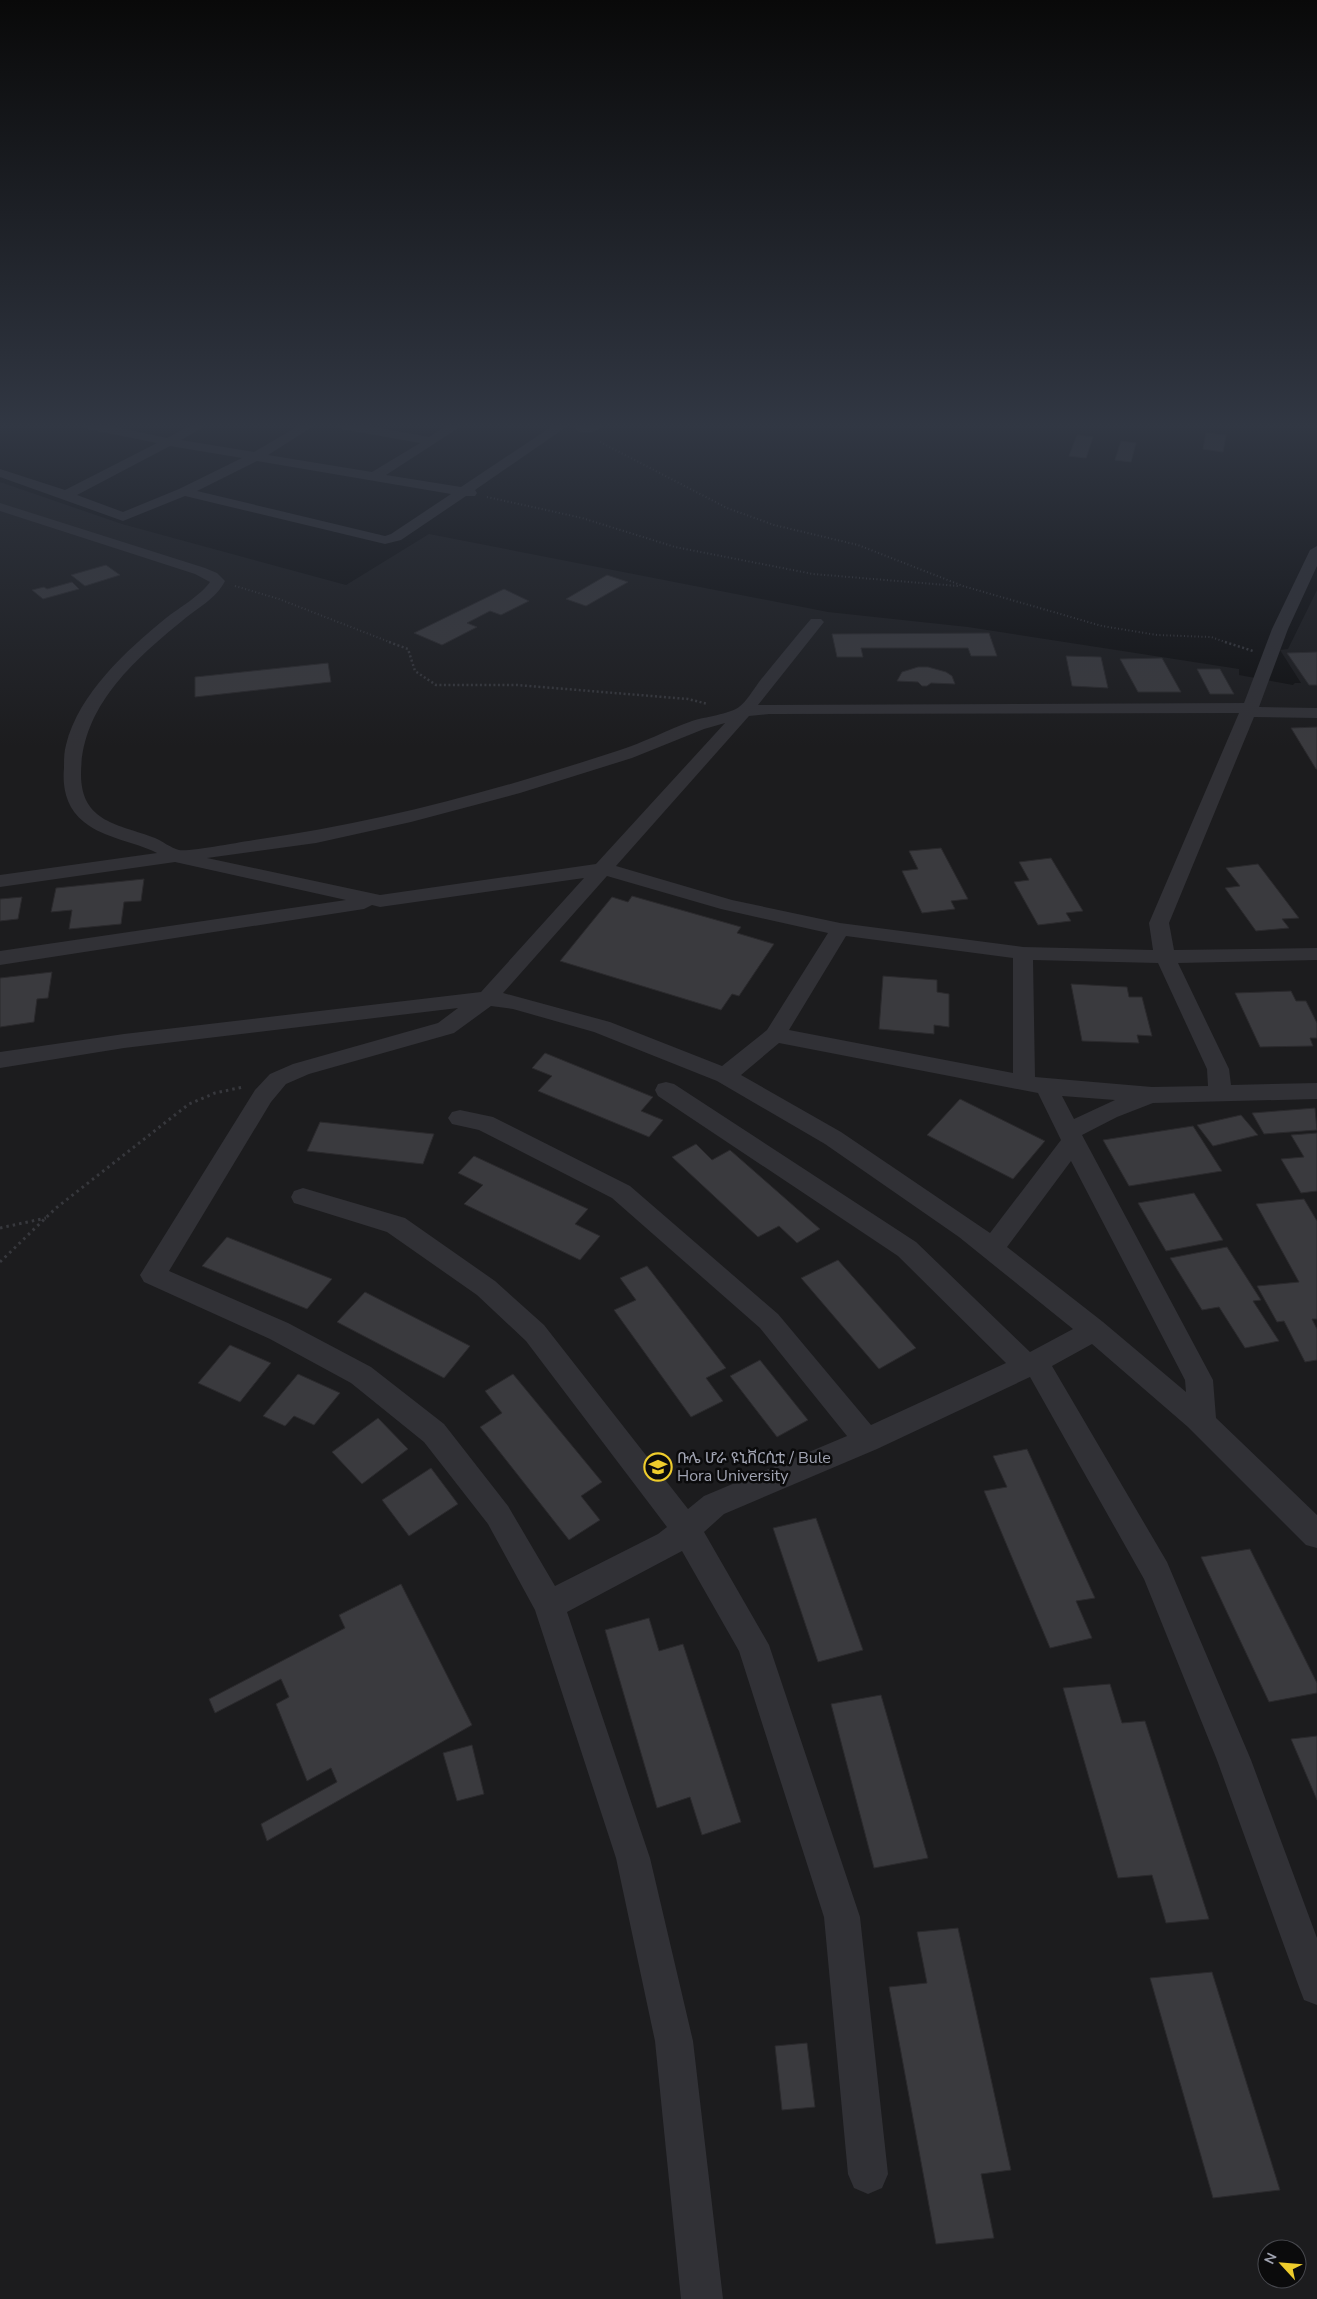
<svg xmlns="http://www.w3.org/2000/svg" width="1317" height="2299" font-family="'Nunito Sans','Noto Sans Ethiopic',sans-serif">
  <rect width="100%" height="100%" fill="#101011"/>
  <!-- built -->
  <path fill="#1c1c1e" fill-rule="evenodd" d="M0 482 122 524 346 585 429 534 828 612 968 627 1239 669V675L1293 685 1295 683H1301L1280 650 1288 649 1317 590V2299H0ZM1267 2249H1297V2279H1267Z"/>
  <!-- building -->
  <path fill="#3a3a3e" stroke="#2b2a2d" d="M1206 433 1226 435 1223 452 1203 449Z
    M1077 435 1093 437 1086 458 1069 456Z
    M1121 441 1136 443 1131 462 1115 460Z
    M106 565 120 575 85 586 71 575Z
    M607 575 628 582 586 606 566 599Z
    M72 582 79 589 43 599 32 590 44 587 47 589Z
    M504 589 529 601 501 615 490 611 467 623 477 627 442 645 414 633Z
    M989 633 997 656H971L968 648H861L863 657H837L832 634Z
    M1317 652V685H1309L1287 653Z
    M1066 656 1101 657 1108 688 1072 686Z
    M1162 658 1181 692H1138L1120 659Z
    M328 663 331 682 195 697V677Z
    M918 667H928L946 672 952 676 955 684 931 683 927 686H922L918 682 897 681 902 672Z
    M1197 669H1220L1234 694H1210Z
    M1317 727V769H1316L1291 728Z
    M941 848 968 899 951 901 955 909 922 913 902 871 918 869 909 851Z
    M1051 858 1083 911 1066 913 1071 921 1038 925 1014 882 1029 880 1019 862Z
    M1258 864 1299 918 1282 919 1289 928 1256 931 1225 888 1240 886 1226 868Z
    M144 879 141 901 124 902 121 924 69 929 72 910 51 912 56 888Z
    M632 896 741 927 737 933 774 944 739 996 732 994 721 1010 560 961 612 897 628 902Z
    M22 897 18 919 0 921V899Z
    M52 972 48 998 37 999 34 1022 0 1027V978Z
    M883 976 937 980V992L949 994V1027L934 1025V1034L879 1029Z
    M1071 984 1127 987 1129 997H1142L1152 1036 1137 1035 1139 1043 1082 1041Z
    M1291 991 1296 1001H1306L1317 1023V1038H1310L1313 1046 1260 1047 1235 993Z
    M545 1053 653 1097 641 1111 663 1120 649 1137 538 1091 552 1076 532 1068Z
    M960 1099 1045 1141 1013 1179 927 1135Z
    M1315 1108 1317 1130 1264 1134 1252 1113Z
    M1241 1115 1258 1135 1213 1146 1197 1125Z
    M320 1122 434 1134 423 1164 307 1151Z
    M1193 1126 1222 1171 1129 1186 1103 1140Z
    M1317 1133V1191L1301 1193 1281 1159 1304 1157 1291 1135Z
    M696 1144 712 1160 730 1150 820 1229 797 1243 779 1226 758 1237 672 1157Z
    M474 1156 588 1209 575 1224 600 1236 580 1260 464 1204 483 1185 458 1173Z
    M1194 1193 1223 1240 1166 1251 1138 1203Z
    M1304 1199 1317 1221V1319H1312L1317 1329V1360L1305 1362 1284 1321 1277 1322 1257 1286 1299 1282 1256 1204Z
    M227 1237 332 1279 307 1309 202 1266Z
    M1227 1247 1261 1300 1253 1301 1279 1341 1245 1348 1219 1307 1202 1310 1170 1258Z
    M838 1260 916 1348 879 1369 801 1278Z
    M647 1266 726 1368 706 1378 723 1401 691 1417 614 1310 636 1300 620 1278Z
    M365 1292 470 1346 444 1378 337 1322Z
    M230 1345 271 1363 240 1402 198 1383Z
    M760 1360 808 1420 777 1437 730 1376Z
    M298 1374 340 1393 314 1425 294 1416 285 1426 263 1416Z
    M513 1374 602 1482 581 1496 600 1520 569 1540 480 1427 502 1413 485 1391Z
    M378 1418 408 1449 362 1484 332 1452Z
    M1027 1449 1095 1598 1076 1601 1092 1638 1050 1648 984 1491 1007 1487 993 1456Z
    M431 1468 458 1504 409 1536 382 1500Z
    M816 1518 863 1650 818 1662 773 1528Z
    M1250 1549 1317 1683V1693L1269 1702 1201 1557Z
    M401 1584 472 1725 267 1841 261 1824 337 1782 331 1768 307 1781 276 1704 289 1697 281 1679 215 1713 209 1699 345 1628 339 1615Z
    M649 1618 659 1651 683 1644 741 1822 702 1835 690 1797 657 1808 605 1630Z
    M1110 1684 1122 1723 1145 1721 1209 1919 1166 1923 1152 1875 1118 1878 1063 1688Z
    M881 1695 928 1858 874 1868 831 1704Z
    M1317 1736V1800L1291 1739Z
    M472 1745 484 1794 457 1801 443 1753Z
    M958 1928 1011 2170 981 2174 994 2238 936 2244 889 1987 927 1983 917 1932Z
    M1212 1972 1280 2190 1213 2198 1150 1978Z
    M807 2043 815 2107 782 2110 775 2046Z"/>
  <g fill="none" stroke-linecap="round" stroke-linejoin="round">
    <!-- path-far2 -->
    <path stroke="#37383d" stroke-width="2" stroke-dasharray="1 2.5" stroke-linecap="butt" d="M600 442 727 508 774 525 858 545 963 586 1102 626 1157 635 1211 637 1228 643
      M487 497 582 518 675 547 813 574 958 586
      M235 586 279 599 392 643"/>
    <!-- path-far1 -->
    <path stroke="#37383d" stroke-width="2.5" stroke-dasharray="2 2.5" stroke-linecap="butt" d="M389 642 408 649 415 671 436 685H517L688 699 708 704
      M1225 642 1253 651"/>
    <!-- path -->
    <path stroke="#37383d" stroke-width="3" stroke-dasharray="2.5 4" stroke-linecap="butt" d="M0 1228 46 1218
      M0 1262 56 1208 189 1104 215 1093 243 1087"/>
    <!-- minor -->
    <path fill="#313136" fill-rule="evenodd" d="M81 425H107L167 438 191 425H207L181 440 254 452 300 425H315L268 455 372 472 420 443 341 429 335 425H364L429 437 448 425H463L386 475 461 487 554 425H569L475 490 477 493 475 496H466L401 540 385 544 185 496 123 521 0 477V469L65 490 157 443 87 429ZM170 446 242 458 179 489 123 512 77 495ZM257 461 451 494 391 534 385 536 197 491Z
      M571 425H604C594 434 580 436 571 425Z
      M0 503 205 568 217 573 225 581C217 598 196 609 182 621 134 660 81 707 81 774 81 823 119 824 155 838 162 841 171 848 179 850 188 852 241 842 254 840 378 823 498 790 617 751 643 743 667 730 692 721 704 717 730 714 739 707 747 701 753 690 759 682 776 661 793 640 811 619H821L824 622 758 705 1244 703 1272 629 1310 550 1317 546V566L1288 629 1259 707 1317 708V718L1254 717 1169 923 1174 950 1317 948V960L1178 963 1229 1069 1231 1085 1317 1083V1099L1153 1103 1117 1117 1082 1135 1213 1380 1216 1418 1317 1515V1548L1306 1545 1188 1427 1092 1344 1052 1366 1167 1562 1251 1760 1317 1938V2005L1304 2000 1299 1987 1217 1760 1144 1579 1030 1377 877 1449 724 1514 704 1532 769 1645 860 1917 888 2174 882 2188 868 2194 854 2188 848 2174 824 1917 739 1651 682 1551 567 1612 650 1858 693 2041 723 2299H681L655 2041 616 1858 535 1610 488 1524 424 1442 351 1383 270 1339 144 1282 140 1275 255 1090 270 1074 293 1064 438 1023 458 1008 124 1048 0 1068V1052L124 1034 481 992 584 878 380 907 372 905 364 909 0 965V951L346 900 175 862 0 887V875L157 853C134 841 105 839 84 822 67 809 62 788 64 768 64 760 64 752 66 745 79 693 126 651 166 618 178 609 202 594 210 582L195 574 0 511ZM1239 713 1149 923 1153 950 1023 947 840 923 732 900 616 866 749 716 769 714ZM725 723 596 864 380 895 207 858 316 843 411 822 520 793 632 758 704 729ZM607 876 721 909 828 933 767 1030 722 1066 610 1022 503 993ZM846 936 1013 958V1073L789 1030ZM1033 960 1158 963 1207 1069 1208 1086 1152 1087 1035 1077ZM491 1006 513 1009 594 1032 717 1081 825 1144 959 1237 1073 1329 1030 1352 916 1242 674 1084 666 1082 658 1084 655 1090 658 1096 898 1256 1006 1363 871 1425 778 1314 630 1186 493 1117 460 1110 452 1112 448 1118 452 1124 479 1130 612 1198 760 1328 847 1436 704 1496 688 1509 544 1325 495 1281 405 1218 303 1188 294 1191 291 1197 294 1203 387 1232 477 1295 526 1341 667 1527 658 1534 555 1586 508 1506 444 1424 371 1367 288 1323 169 1271 271 1102 286 1084 309 1074 454 1033ZM779 1043 1038 1093 1061 1140 990 1233 841 1132 741 1075ZM1062 1096 1115 1100 1074 1119ZM1071 1161 1185 1380 1186 1392 1103 1322 1007 1247Z"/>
  </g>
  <!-- sky -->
  <linearGradient id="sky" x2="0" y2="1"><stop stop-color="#090909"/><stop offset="0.57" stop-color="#313743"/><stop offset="1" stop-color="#313743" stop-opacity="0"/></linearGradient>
  <rect width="1317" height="747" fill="url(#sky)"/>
  <!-- icons -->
  <defs>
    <g id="university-ring" transform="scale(1.4375)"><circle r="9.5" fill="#0b0b0c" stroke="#eecc2c" stroke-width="1.5"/><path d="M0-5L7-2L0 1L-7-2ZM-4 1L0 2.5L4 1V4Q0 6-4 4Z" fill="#eecc2c"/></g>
  </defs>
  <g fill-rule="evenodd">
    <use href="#university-ring" x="658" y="1467"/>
  </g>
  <g text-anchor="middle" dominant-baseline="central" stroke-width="5" stroke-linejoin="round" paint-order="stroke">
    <!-- near-poi labels -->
    <g font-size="16" fill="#a1a4b2" stroke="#0b0b0c" text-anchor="start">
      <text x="677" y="1458">ቡሌ ሆራ ዩኒቨርሲቲ / Bule<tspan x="677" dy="18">Hora University</tspan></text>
    </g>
  </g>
  <!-- north arrow -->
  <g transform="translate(1282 2264) rotate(296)"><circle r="24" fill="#0b0b0c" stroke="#47484e"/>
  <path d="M0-4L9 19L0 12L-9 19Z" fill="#eecc2c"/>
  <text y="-8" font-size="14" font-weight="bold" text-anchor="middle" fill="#a1a4b2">N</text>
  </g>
</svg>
